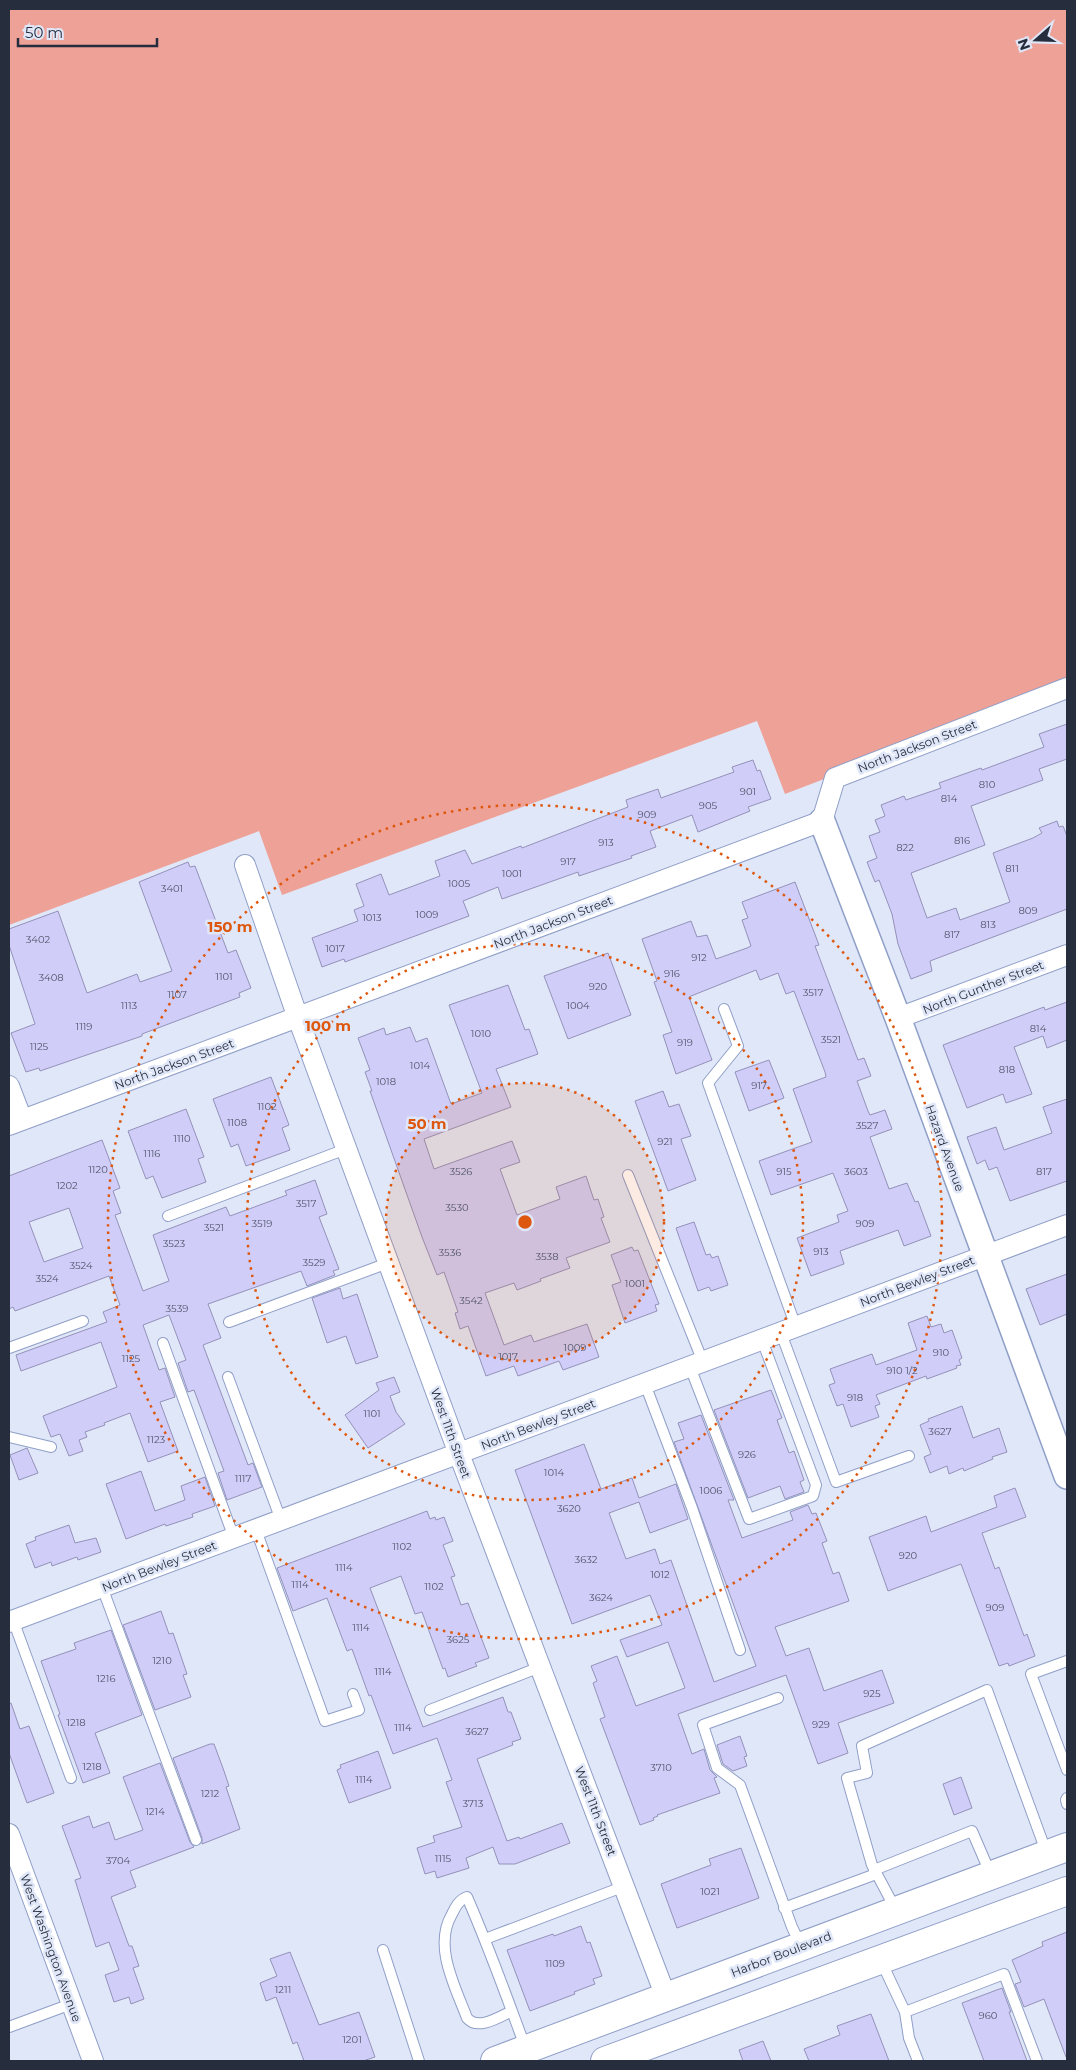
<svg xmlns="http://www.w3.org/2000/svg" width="1076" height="2070" font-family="Montserrat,sans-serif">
  <rect width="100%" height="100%" fill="#e0e7f8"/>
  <!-- green -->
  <path fill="#eea197" d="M9 9H1067V686L785 794 757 721 282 895 259 831 9 925Z"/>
  <!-- building -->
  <path fill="#d0cef8" stroke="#9491ba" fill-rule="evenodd" d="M1067 724V759L1039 769 1043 780 971 806 985 845 911 873 927 918 956 908 960 920 1010 902 993 853 1033 838 1042 833 1039 828 1057 821 1059 827 1063 826 1067 836V909L930 961 932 971 911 979 898 944 892 914 879 880 875 882 867 862 877 858 869 836 880 832 875 820 885 816 881 805 904 796 906 800 941 788 939 783 981 768 982 770 1044 747 1039 734Z
    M753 760 757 771 760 770 771 799 748 807 750 811 698 832 692 815 650 831 656 847 631 856 632 858 579 876 578 872 502 899 498 887 463 901 469 916 345 962 344 959 322 967 312 938 358 921 354 910 364 906 356 884 381 874 389 895 440 876 435 861 465 850 472 864 521 846 522 848 628 807 626 800 658 789 661 798 734 772 732 767Z
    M188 862 190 867 195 866 228 953 236 950 251 988 239 993 240 997 142 1034V1036L40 1071 39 1068 26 1072 11 1033 35 1024 9 945V929L58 911 87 993 137 974 140 982 172 971 139 882Z
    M795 882 819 945 815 946 858 1060 864 1058 871 1076 857 1081 868 1111 870 1115 885 1110 892 1129 870 1137 889 1189 907 1183 915 1202 918 1201 931 1236 904 1246 898 1230 840 1251 844 1264 811 1276 797 1238 839 1222 837 1215 848 1211 833 1173 771 1195 759 1161 812 1142 793 1089 826 1077 825 1072 794 991 786 994 778 973 760 980 756 970 691 996 689 997 712 1060 676 1074 663 1035 672 1032 654 982 657 981 642 939 691 921 697 937 707 935 716 959 747 948 751 946 742 920 748 918 742 902Z
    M608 953 631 1015 568 1039 544 976Z
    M508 985 525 1030 529 1029 538 1054 496 1069 511 1107 424 1139 434 1169 512 1141 520 1162 500 1169 517 1215 560 1199 556 1187 586 1176 594 1200 598 1199 604 1217 601 1218 610 1242 566 1258 570 1268 540 1279 541 1281 517 1290 514 1283 485 1293 504 1345 531 1335 534 1342 587 1324 599 1357 563 1370 559 1361 518 1376 514 1366 486 1376 468 1326 460 1329 455 1313 458 1312 444 1272 437 1275 422 1237 370 1091H372L365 1072 370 1070 358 1038 384 1028 386 1035 410 1027 416 1042 427 1038 451 1104 482 1093 449 1005Z
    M1067 1002V1040L1047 1048 1043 1036 1014 1047 1032 1094 1006 1103 1003 1094 967 1108 943 1045 1044 1007 1045 1010Z
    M769 1060 784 1098 749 1111 735 1072Z
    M271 1077 289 1125 282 1128 290 1150 246 1166 238 1144 231 1147 213 1099Z
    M663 1091 669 1107 679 1104 691 1136 681 1139 696 1180 668 1191 635 1101Z
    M1067 1099V1181L1010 1201 997 1167 989 1170 985 1160 977 1164 967 1137 996 1127 1004 1150 1052 1133 1043 1107Z
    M186 1109 204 1157 198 1159 206 1182 162 1198 153 1176 146 1179 128 1131Z
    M102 1140 120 1188 113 1191 121 1213 115 1215 143 1291 169 1281 153 1235 226 1207 230 1216 287 1195 285 1191 315 1180 327 1214 319 1217 339 1269 333 1271 335 1275 307 1286 301 1271 208 1304 221 1338 203 1345 248 1465 253 1463 262 1487 227 1500 218 1473 224 1471 194 1390 188 1392 178 1363 186 1360 169 1315 143 1325 159 1370 165 1368 175 1397 160 1402 178 1451 148 1462 130 1413 104 1423 105 1425 85 1432 87 1437 79 1440 83 1451 69 1456 60 1434 51 1437 43 1416 117 1387 101 1342 21 1371 16 1355 107 1322 103 1312 120 1305 109 1276 15 1311 13 1307 9 1309V1176ZM69 1208 83 1248 44 1262 29 1222Z
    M694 1222 706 1255 710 1254 712 1258 718 1256 728 1285 711 1291 709 1287 698 1291 676 1228Z
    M632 1247 634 1251 638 1250 659 1304 655 1305 657 1311 625 1323 612 1285 621 1282 611 1255Z
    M1067 1274V1314L1040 1325 1026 1289Z
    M340 1288 343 1299 357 1294 378 1357 356 1364 346 1336 327 1343 312 1298Z
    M927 1316 931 1327 941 1324 944 1333 952 1330 962 1358 959 1360 961 1365 956 1366 957 1368 927 1379 926 1376 876 1395 880 1404 875 1406 879 1417 851 1427 843 1404 837 1406 829 1385 835 1383 830 1369 872 1354 876 1365 917 1350 908 1323Z
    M394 1377 400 1392 390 1396 396 1412 405 1424 368 1448 345 1415 379 1390 376 1383Z
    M771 1390 782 1418 777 1420 789 1453 794 1451 804 1480 800 1482 804 1492 785 1499 780 1486 748 1498 714 1410Z
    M962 1406 973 1438 999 1428 1007 1452 992 1457 993 1459 964 1471 963 1468 949 1474 947 1466 930 1473 924 1457 931 1454 920 1425 929 1421 928 1419Z
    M701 1415 734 1500H728L742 1538 793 1520 790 1512 808 1505 812 1514 816 1513 827 1541 822 1543 833 1574 839 1572 849 1601 775 1627 786 1656 809 1648 824 1691 882 1670 894 1703 838 1723 848 1753 818 1764 786 1675 678 1714 692 1754 704 1749 710 1770 717 1777 714 1778 720 1793 657 1815 658 1816 653 1818 654 1820 640 1825 600 1719 605 1717 593 1683 597 1681 591 1666 617 1656 636 1706 685 1688 668 1642 627 1657 620 1640 662 1625 650 1595 572 1624 515 1470 584 1444 601 1489 632 1478 639 1498 676 1484 688 1519 650 1533 639 1502 609 1513 626 1559 655 1549 660 1564 671 1560 714 1682 756 1666 674 1442 684 1439 678 1423Z
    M27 1448 38 1473 19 1480 10 1455Z
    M141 1471 155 1511 185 1500 181 1486 205 1477 215 1506 192 1514 193 1517 166 1526 165 1524 126 1539 106 1484Z
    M1015 1488 1026 1517 982 1533 995 1569 999 1567 1024 1636 1027 1634 1035 1656 1009 1666 1008 1663 999 1666 961 1564 888 1591 869 1537 926 1516 931 1532 997 1507 994 1496Z
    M427 1511 430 1519 435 1517 436 1520 444 1517 453 1541 443 1545 455 1576 451 1577 461 1605 468 1603 489 1658 475 1663 477 1666 448 1677 445 1668 443 1669 422 1612 415 1614 401 1576 370 1588 423 1727 503 1697 508 1712H511L521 1739 512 1742 513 1745 477 1759 507 1841 519 1837 520 1839 562 1823 570 1843 515 1864H499L493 1847 466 1858 469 1868 437 1878 435 1871 425 1874 417 1848 435 1842 433 1836 462 1827 446 1782 452 1780 437 1738 393 1754 371 1695 369 1696 352 1649 347 1651 327 1598 293 1611 277 1568Z
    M69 1525 75 1543 96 1538 101 1552 78 1560 77 1557 52 1566 51 1562 35 1568 26 1544 36 1540 35 1537Z
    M161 1611 169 1634 173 1633 187 1674 183 1675 191 1697 155 1710 123 1625Z
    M111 1630 142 1715 95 1733 110 1773 83 1783 58 1715 60 1714 41 1661 76 1649 74 1643Z
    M11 1703 20 1729 29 1726 54 1793 27 1803 9 1753V1704Z
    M740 1736 747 1756 744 1757 747 1766 733 1771 723 1764 717 1745Z
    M210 1744H214L224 1771 229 1786 226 1787 240 1829 202 1844V1838L173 1758Z
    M378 1751 391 1788 349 1803 337 1770 341 1768 340 1765Z
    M160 1763 190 1842 194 1847 130 1871 136 1887 111 1897 129 1946H132L139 1966 133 1968 144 1999 131 2004 129 1997 114 2002 105 1975 119 1970 109 1942 96 1947 75 1880 81 1878 62 1826 89 1816 93 1828 109 1822 115 1840 143 1830 123 1777Z
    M961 1777 972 1808 954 1815 943 1784Z
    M741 1848 759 1898 677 1928 661 1884 711 1865 709 1859Z
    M581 1926 587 1943 590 1942 602 1976 593 1979 595 1984 574 1992 575 1994 530 2011 507 1950 553 1934 554 1936Z
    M1067 1932V2057H1066L1044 1999 1024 2007 1015 1984 1021 1982 1012 1960 1043 1946 1042 1942Z
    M290 1952 319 2025 359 2012 375 2057 363 2061H304L297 2042 293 2044 276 1997 266 2001 260 1983 277 1976 270 1959Z
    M1002 1988 1011 2012H1009L1027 2061H984L962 2003Z
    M871 2014 889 2061H809L804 2049 840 2035 837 2026Z
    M763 2041 771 2061H743L739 2050Z"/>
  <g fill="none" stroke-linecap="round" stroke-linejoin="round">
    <!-- service casing -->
    <g stroke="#8f9fc7" stroke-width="12">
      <path id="service" d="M724 1009 738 1046 708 1083 796 1327
        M628 1175 703 1362
        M168 1216 346 1149
        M229 1322 388 1263
        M781 1333 836 1482 909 1456
        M163 1343 234 1538
        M9 1348 83 1321
        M690 1367 749 1519 813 1496 816 1485 762 1340
        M228 1377 281 1520
        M645 1384 692 1508 740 1650
        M9 1437 51 1447
        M256 1530 325 1721 359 1710 353 1694
        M102 1587 196 1840
        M13 1620 71 1778
        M1067 1661 1031 1674 1067 1770
        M778 1698 703 1725 717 1768 740 1785 792 1927 801 1946
        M430 1710 540 1667
        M1067 1798 1066 1800 1067 1804
        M874 1870 972 1831 991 1875
        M784 1908 876 1874
        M896 1910 872 1865 847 1778 867 1773 862 1746 987 1690 1047 1854
        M485 1939 625 1886
        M383 1950 419 2061
        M881 1961 905 2012 909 2038 918 2061
        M512 2011C499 2017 478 2031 467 2018 455 1986 433 1946 452 1914 456 1906 459 1900 467 1897 489 1947 507 1998 526 2049
        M905 2012 1004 1974 1037 2061
        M9 2027 71 2004"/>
    </g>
    <!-- minor casing -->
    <g stroke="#8f9fc7" stroke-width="22">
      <path id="minor" d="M245 865 298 1018 459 1454 666 1997
        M898 1018 1067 955
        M9 1086 22 1120
        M9 1125 822 821 835 778 1067 688
        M9 1622 1067 1225
        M9 1834 93 2061"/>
    </g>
    <!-- tertiary casing -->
    <g stroke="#8f9fc7" stroke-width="28">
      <path id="tertiary" d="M822 821 898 1018 1067 1476"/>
    </g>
    <!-- primary casing -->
    <g stroke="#8f9fc7" stroke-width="30">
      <path id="primary" d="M495 2061 1067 1847
        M605 2061 1067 1891"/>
    </g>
    <!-- service -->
    <use href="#service" stroke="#fff" stroke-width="10"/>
    <!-- minor -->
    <use href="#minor" stroke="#fff" stroke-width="20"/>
    <!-- tertiary -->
    <use href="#tertiary" stroke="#fff" stroke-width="25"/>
    <!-- primary -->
    <use href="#primary" stroke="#fff" stroke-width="28"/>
  </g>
  <!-- distance rings -->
  <circle cx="525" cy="1222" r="139" fill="#de570e" fill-opacity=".12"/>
  <g fill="none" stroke="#de570e" stroke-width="2.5" stroke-dasharray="2.5 5">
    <circle cx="525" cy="1222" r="139"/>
    <circle cx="525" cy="1222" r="278"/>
    <circle cx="525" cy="1222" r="417"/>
  </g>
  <g text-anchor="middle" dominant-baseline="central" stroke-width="5" stroke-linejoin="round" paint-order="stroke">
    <!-- number labels -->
    <g font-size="10" fill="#50556b">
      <text x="987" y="784">810</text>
      <text x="748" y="791">901</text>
      <text x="949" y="798">814</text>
      <text x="708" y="805">905</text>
      <text x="647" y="814">909</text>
      <text x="962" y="840">816</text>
      <text x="606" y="842">913</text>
      <text x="905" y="847">822</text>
      <text x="568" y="861">917</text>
      <text x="1012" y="868">811</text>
      <text x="512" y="873">1001</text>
      <text x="459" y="883">1005</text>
      <text x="172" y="888">3401</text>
      <text x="1028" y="910">809</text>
      <text x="427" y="914">1009</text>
      <text x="372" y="917">1013</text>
      <text x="988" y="924">813</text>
      <text x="952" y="934">817</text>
      <text x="38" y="939">3402</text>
      <text x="335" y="948">1017</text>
      <text x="699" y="957">912</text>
      <text x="672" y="973">916</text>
      <text x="224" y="976">1101</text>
      <text x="51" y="977">3408</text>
      <text x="598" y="986">920</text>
      <text x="813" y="992">3517</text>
      <text x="177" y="994">1107</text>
      <text x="129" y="1005">1113</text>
      <text x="578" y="1005">1004</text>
      <text x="84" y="1026">1119</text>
      <text x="1038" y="1028">814</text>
      <text x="481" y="1033">1010</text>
      <text x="831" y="1039">3521</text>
      <text x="685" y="1042">919</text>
      <text x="39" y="1046">1125</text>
      <text x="420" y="1065">1014</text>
      <text x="1007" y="1069">818</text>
      <text x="386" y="1081">1018</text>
      <text x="759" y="1085">917</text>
      <text x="267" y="1106">1102</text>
      <text x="237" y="1122">1108</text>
      <text x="867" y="1125">3527</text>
      <text x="182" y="1138">1110</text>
      <text x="665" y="1141">921</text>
      <text x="152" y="1153">1116</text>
      <text x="98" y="1169">1120</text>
      <text x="461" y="1171">3526</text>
      <text x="784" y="1171">915</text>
      <text x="856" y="1171">3603</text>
      <text x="1044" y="1171">817</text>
      <text x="67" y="1185">1202</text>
      <text x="306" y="1203">3517</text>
      <text x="457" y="1207">3530</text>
      <text x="262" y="1223">3519</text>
      <text x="865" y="1223">909</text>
      <text x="214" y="1227">3521</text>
      <text x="174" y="1243">3523</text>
      <text x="821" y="1251">913</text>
      <text x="450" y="1252">3536</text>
      <text x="547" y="1256">3538</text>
      <text x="314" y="1262">3529</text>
      <text x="81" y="1265">3524</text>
      <text x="47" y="1278">3524</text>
      <text x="635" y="1283">1001</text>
      <text x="471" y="1300">3542</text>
      <text x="177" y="1308">3539</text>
      <text x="575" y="1347">1009</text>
      <text x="941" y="1352">910</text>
      <text x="508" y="1356">1017</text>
      <text x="131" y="1358">1125</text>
      <text x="902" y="1370">910 1/2</text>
      <text x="855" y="1397">918</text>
      <text x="372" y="1413">1101</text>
      <text x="940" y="1431">3627</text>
      <text x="156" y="1439">1123</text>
      <text x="747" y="1454">926</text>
      <text x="554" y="1472">1014</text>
      <text x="243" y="1478">1117</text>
      <text x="711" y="1490">1006</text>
      <text x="569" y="1508">3620</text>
      <text x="402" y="1546">1102</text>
      <text x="908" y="1555">920</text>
      <text x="586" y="1559">3632</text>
      <text x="344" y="1567">1114</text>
      <text x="660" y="1574">1012</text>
      <text x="300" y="1584">1114</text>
      <text x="434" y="1586">1102</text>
      <text x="601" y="1597">3624</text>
      <text x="995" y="1607">909</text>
      <text x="361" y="1627">1114</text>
      <text x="458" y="1639">3625</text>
      <text x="162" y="1660">1210</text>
      <text x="383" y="1671">1114</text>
      <text x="106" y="1678">1216</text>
      <text x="872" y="1693">925</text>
      <text x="76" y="1722">1218</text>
      <text x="821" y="1724">929</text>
      <text x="403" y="1727">1114</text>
      <text x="477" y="1731">3627</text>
      <text x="92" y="1766">1218</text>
      <text x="661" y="1767">3710</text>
      <text x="364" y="1779">1114</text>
      <text x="210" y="1793">1212</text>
      <text x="473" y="1803">3713</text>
      <text x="155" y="1811">1214</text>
      <text x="443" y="1858">1115</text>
      <text x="118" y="1860">3704</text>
      <text x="710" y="1891">1021</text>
      <text x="555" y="1963">1109</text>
      <text x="283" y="1989">1211</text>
      <text x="988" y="2015">960</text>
      <text x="352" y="2039">1201</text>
    </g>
    <!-- street labels -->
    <g font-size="12" fill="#262d3c" stroke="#e0e7f8">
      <text transform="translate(917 746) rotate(-21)">North Jackson Street</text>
      <text transform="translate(553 922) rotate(-21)">North Jackson Street</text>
      <text transform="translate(983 987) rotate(-21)">North Gunther Street</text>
      <text transform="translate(174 1064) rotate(-20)">North Jackson Street</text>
      <text transform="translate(945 1148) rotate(70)">Hazard Avenue</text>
      <text transform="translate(917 1281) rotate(-21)">North Bewley Street</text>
      <text transform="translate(538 1424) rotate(-21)">North Bewley Street</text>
      <text transform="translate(451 1433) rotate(70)">West 11th Street</text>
      <text transform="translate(159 1566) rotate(-21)">North Bewley Street</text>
      <text transform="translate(596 1811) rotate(69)">West 11th Street</text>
      <text transform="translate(51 1948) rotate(70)">West Washington Avenue</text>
      <text transform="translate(781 1954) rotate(-21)">Harbor Boulevard</text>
    </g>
  </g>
  <circle cx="525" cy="1222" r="8" fill="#de570e" stroke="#e0e7f8" stroke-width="2.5"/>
  <g font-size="15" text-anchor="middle" font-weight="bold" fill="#de570e" stroke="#e0e7f8" stroke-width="5" stroke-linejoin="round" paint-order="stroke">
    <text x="230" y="932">150 m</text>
    <text x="328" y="1031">100 m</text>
    <text x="427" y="1129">50 m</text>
  </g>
  <!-- border -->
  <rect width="1076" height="2070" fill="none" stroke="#262d3c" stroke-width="20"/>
  <!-- north arrow -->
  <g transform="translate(1036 40) rotate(250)" stroke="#e0e7f8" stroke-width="4" paint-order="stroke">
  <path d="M0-4L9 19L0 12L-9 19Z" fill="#262d3c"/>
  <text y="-8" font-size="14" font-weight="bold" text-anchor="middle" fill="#262d3c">N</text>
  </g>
  <!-- scale -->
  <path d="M18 38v8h139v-8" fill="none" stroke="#262d3c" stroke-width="2.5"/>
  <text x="25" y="38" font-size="15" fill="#262d3c" stroke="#e0e7f8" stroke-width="4" paint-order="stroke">50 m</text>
</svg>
